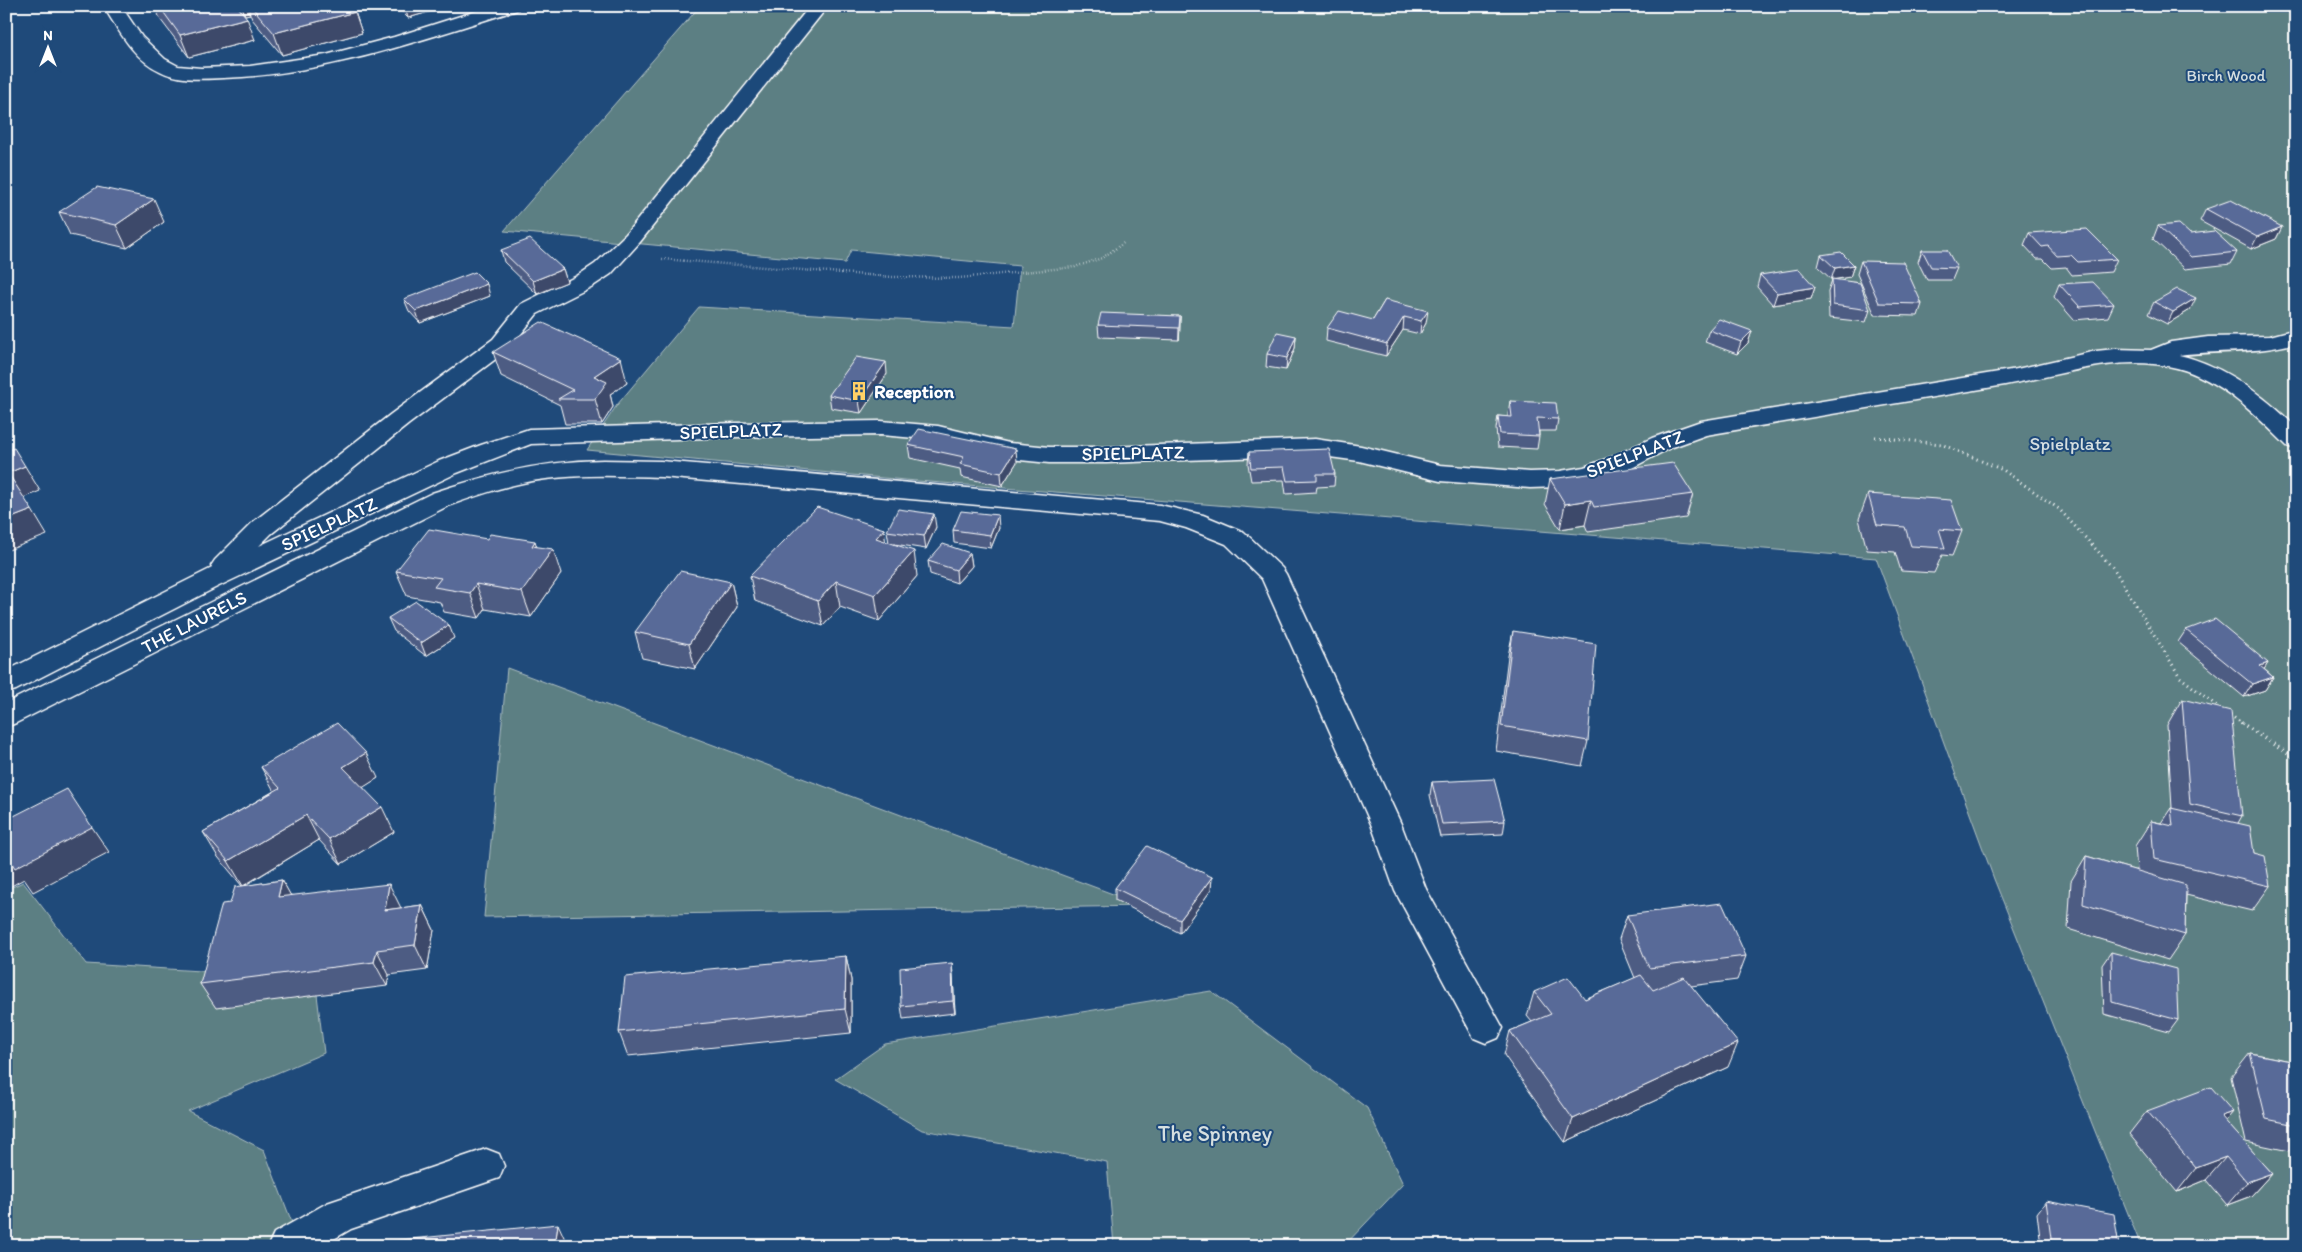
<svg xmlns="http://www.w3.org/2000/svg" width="2302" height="1252" font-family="Itim,sans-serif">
  <rect width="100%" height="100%" fill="#1f4a7a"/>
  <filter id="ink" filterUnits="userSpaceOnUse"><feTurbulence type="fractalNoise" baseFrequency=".02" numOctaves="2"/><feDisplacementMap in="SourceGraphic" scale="10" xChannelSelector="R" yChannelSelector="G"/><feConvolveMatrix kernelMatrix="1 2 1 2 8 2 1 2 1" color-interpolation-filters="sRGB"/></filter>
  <g filter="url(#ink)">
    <!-- green -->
    <path fill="#5c7f83" stroke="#aebfc1" d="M700 6H2296V1246H2141L1994 879 1876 558 905 480 587 450 617 405 699 307 1014 326 1020 266 851 250 845 263 504 231Z
      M507 668 1145 906 484 917Z
      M23 882 86 964 315 978 324 1053 188 1111 264 1150 301 1246H6V890Z
      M1211 991 1367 1108 1403 1184 1344 1246H1114L1107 1162 922 1130 835 1079 885 1044Z"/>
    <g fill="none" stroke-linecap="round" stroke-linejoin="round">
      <!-- minor casing -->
      <g stroke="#fff" stroke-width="3">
        <path id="minor" d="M103 6H121L142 37 165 59 178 66 201 68 250 66 326 55 394 37 492 6H520L517 10C421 40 325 75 223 78 202 79 179 81 160 71 133 59 119 30 103 6Z
          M810 6H828L640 242 611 274 593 286 537 314 509 349 409 424 271 534 259 546 439 461 481 445 529 429 737 423 881 421 938 426 1009 443 1049 447H1106L1315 439 1361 446 1440 465 1530 472 1560 471 1584 467 1612 457 1652 438 1701 421 2017 369 2096 351 2115 349 2151 350 2171 342 2208 337 2270 336 2296 329V343C2258 354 2218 350 2179 355 2224 365 2263 395 2296 427V449L2287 446C2257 416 2220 379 2177 368 2118 353 2063 375 2005 385 1906 402 1806 418 1706 435L1670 448 1630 469 1597 480 1560 487 1530 488 1440 481 1359 461 1315 455 1106 463H1049L1009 459 938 440 881 435 737 437 531 444 457 473 217 587 16 690 6 693V671L212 568 211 566 215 560 253 522 391 414 493 339 521 304 577 276 595 264 626 234Z
          M603 460 661 461 1160 505 1203 515 1244 532 1282 568 1286 574 1401 824 1426 889 1503 1028 1498 1038 1486 1043 1474 1038 1395 891 1371 824 1262 579 1226 544 1186 528 1160 521 661 477C623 476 584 474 546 479 513 483 481 494 450 505L16 723 6 727V703L432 493C488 474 543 461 603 460Z
          M486 1149 499 1154 504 1166 499 1178 351 1229 322 1246H268L274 1233 327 1203Z"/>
      </g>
      <!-- path-far2 -->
      <path stroke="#fff" stroke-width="2.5" stroke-dasharray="0.5 2.5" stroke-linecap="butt" d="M662 259 893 277 959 278 1075 267 1102 258 1125 242"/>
      <!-- path-far1 -->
      <path stroke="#fff" stroke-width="3" stroke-dasharray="1 4" stroke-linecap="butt" d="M1875 437 1941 444 2003 470 2059 509 2114 569 2180 677 2222 710
        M2230 715 2243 724"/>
      <!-- path -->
      <path stroke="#fff" stroke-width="4" stroke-dasharray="1 4.5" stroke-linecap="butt" d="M2241 723 2296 759"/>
      <!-- minor -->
      <use href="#minor" fill="#1f4a7a" fill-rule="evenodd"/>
    </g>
    <!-- wall -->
    <path fill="#4d5b83" stroke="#fff" d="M155 6H237L255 40 189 57 160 19Z
      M238 6H350L355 12 362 33 282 55 252 19 250 14 245 15Z
      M396 6H449L408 18Z
      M2206 209 2282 227 2276 239 2251 249 2200 221Z
      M59 212 164 222 127 248 70 235Z
      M2158 226 2190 234 2237 252 2231 264 2185 269 2153 239Z
      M2029 233 2117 259 2111 272 2072 275 2066 267 2052 268 2043 259H2037L2024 245Z
      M501 250 563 269 567 282 537 294 504 262Z
      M1922 250 1957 268 1952 280H1927L1918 262Z
      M1821 255 1854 265 1850 277 1836 279 1870 310 1866 322 1829 318 1828 291 1832 280 1818 267Z
      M1861 261 1922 304 1918 316 1875 315 1857 274Z
      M1760 275 1815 287 1811 299 1773 305 1757 287Z
      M2059 284 2114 304 2108 317 2074 320 2054 297Z
      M490 296 420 323 409 311 404 299Z
      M1385 300 1426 323 1420 334 1403 330 1386 356 1326 341 1327 328 1373 320Z
      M2154 302 2190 310 2167 324 2148 314Z
      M1180 316 1179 340 1099 337 1098 325Z
      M1709 330 1752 331 1748 343 1737 354 1705 342Z
      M1296 336 1295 348 1286 370 1266 367 1267 354Z
      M493 352 627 383 610 394 613 407 602 424H565L560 405 501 376Z
      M887 374 861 413 831 408 829 395Z
      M1510 401 1558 419 1556 431H1539V436L1537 449 1498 447 1496 429 1498 416 1508 417V414Z
      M908 445 1017 462 1002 486 961 477 960 469 910 458Z
      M1249 452 1335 474 1334 486 1317 487 1316 492 1286 494 1284 480 1251 481 1248 464Z
      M1550 479 1693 494 1686 518 1588 532 1585 525 1560 529 1545 504Z
      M1868 494 1962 531 1952 556 1942 555 1934 573 1901 571 1895 552 1867 550 1859 519Z
      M936 527 926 549 894 544 917 576 879 621 840 607 823 626 755 601 750 576 884 529 885 542 889 543 887 531Z
      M999 528 991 548 954 543 953 530Z
      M537 547 561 574 531 617 485 609 479 618 444 612 440 602 407 596 396 571Z
      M970 553 972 566 957 583 930 574 928 561Z
      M731 582 737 607 695 669 642 658 635 632Z
      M388 618 454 638 426 656 394 631Z
      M2186 630 2268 663 2264 669 2273 677 2265 690 2244 697 2178 642Z
      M1513 631 1588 741 1582 766 1496 751 1508 656Z
      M2182 699 2242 816 2238 823 2254 853 2270 886 2252 911 2186 895 2185 935 2168 960 2068 929 2071 881 2086 856 2137 871 2135 846 2151 821 2161 823 2171 808H2172L2167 725Z
      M261 767 378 778 363 787 394 832 341 864 319 840 244 886 282 880 290 895 401 908 422 905 434 930 427 970 389 975 387 986 216 1008 200 984 230 903 242 886 218 857 203 832 274 791Z
      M1432 782 1505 821 1503 834 1440 837 1430 795Z
      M1212 877 1211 890 1180 933 1115 900V888Z
      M1627 915 1746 956 1737 980 1691 986 1728 1067 1565 1142 1504 1055 1510 1031 1532 1022 1527 1016 1534 992 1585 999 1635 978 1619 939Z
      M2111 952 2178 1020 2169 1032 2104 1014 2102 965Z
      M846 956 851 980V1033L628 1056 619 1032Z
      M952 963 953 976 955 1013 903 1019 901 1006Z
      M2296 970V1023L2294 1022 2293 973Z
      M2250 1053 2296 1062V1144L2289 1151 2246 1142 2231 1077Z
      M2147 1111 2233 1112 2225 1121 2272 1173 2251 1196 2227 1205 2206 1180 2177 1192 2129 1134Z
      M2046 1201 2119 1246H2041L2037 1213Z"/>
    <!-- shaded-wall -->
    <path fill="#3e4a6a" stroke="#fff" d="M242 6H247L250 14 245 15Z
      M406 6H449L408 18 405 7Z
      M355 12 362 33 282 55 274 33Z
      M247 18 255 40 189 57 180 35Z
      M154 199 164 222 127 248 116 225Z
      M2282 227 2276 239 2251 249 2257 237Z
      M1854 265 1850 277 1831 280 1835 268Z
      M563 269 567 282 537 294 533 281Z
      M487 284 490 296 420 323 416 311Z
      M1815 287 1811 299 1773 305 1777 293Z
      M2196 298 2190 310 2167 324 2173 312Z
      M1428 311 1426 323 1420 334 1421 321Z
      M1180 316V329L1179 340V328Z
      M1404 317 1403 330 1386 356 1387 344Z
      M1752 331 1748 343 1737 354 1741 342Z
      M1296 336 1295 348 1286 370 1287 358Z
      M621 358 627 383 610 394 613 407 602 424 595 399 594 376Z
      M886 362 887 374 861 413 859 401Z
      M1016 449 1017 462 1002 486 1001 473Z
      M25 466 40 491 23 498 8 473Z
      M1591 500 1585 525 1560 529 1565 504Z
      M32 510 47 535 6 551V520Z
      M934 514 936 527 926 549 924 536Z
      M998 515 999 528 991 548 990 535Z
      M884 529 887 555 876 538Z
      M535 541 542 564 553 549 561 574 531 617 522 592 532 546Z
      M914 551 917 576 879 621 875 595Z
      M970 553 972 566 957 583 956 570Z
      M836 581 840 607 823 626 818 601Z
      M731 582 737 607 695 669 689 644Z
      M476 584 485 609 479 618 470 593Z
      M449 625 454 638 426 656 421 643Z
      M2268 663 2260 676V666Z
      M2273 677 2265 690 2244 697 2252 684Z
      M366 753 378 778 356 792 343 767Z
      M382 807 394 832 341 864 329 839Z
      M306 815 319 840 243 886 228 861Z
      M92 827 109 852 33 892 24 879 6 889V854Z
      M1212 877 1211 890 1180 933V920Z
      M282 880 296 905 278 897Z
      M389 884 401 908 385 910Z
      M422 905 434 930 427 970 415 945Z
      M377 950 389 975 387 986 374 962Z
      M846 956 851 980V1033L845 1009Z
      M952 963 953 976 955 1013 953 1001Z
      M1738 1043 1728 1067 1565 1142 1573 1119Z
      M2233 1112 2214 1135 2221 1116Z
      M2226 1157 2206 1180 2177 1192 2196 1168Z
      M2272 1173 2251 1196 2227 1205 2247 1182Z
      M558 1224 568 1246H555Z"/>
    <!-- building -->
    <path fill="#596a98" stroke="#fff" d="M159 6H237L247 18 180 35Z
      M251 6H350L355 12 274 33Z
      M97 187 154 199 116 225 59 212Z
      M2231 200 2282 227 2257 237 2206 209Z
      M2179 224 2190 234 2214 231 2237 252 2191 257 2158 226Z
      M2087 229 2117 259 2078 262 2071 255 2057 256 2048 246 2042 247 2029 233Z
      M530 239 563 269 533 281 501 250Z
      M1922 250H1947L1957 268 1931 267Z
      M1841 252 1854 265 1835 268 1821 255Z
      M1861 261 1903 262 1922 304 1879 303Z
      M1799 269 1815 287 1777 293 1760 275Z
      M475 272 487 284 416 311 404 299Z
      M1832 279 1860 283 1870 310 1833 305Z
      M2093 282 2114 304 2080 307 2059 284Z
      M2177 289 2196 298 2173 312 2154 302Z
      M1385 300 1428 311 1421 321 1404 317 1387 344 1327 328 1339 311 1373 320Z
      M1101 313 1180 316 1179 328 1098 325Z
      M1719 319 1752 331 1741 342 1709 330Z
      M541 322 621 358 594 376 607 382 595 399H558L573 390 493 352Z
      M1277 332 1296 336 1287 358 1267 354Z
      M856 357 886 362 859 401 829 395Z
      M1510 401 1556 403 1558 419 1537 418 1539 436 1500 434 1498 416 1512 417Z
      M919 429 1016 449 1001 473 960 464 964 457 908 445Z
      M14 448 25 466 8 473 32 510 6 520V451Z
      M1329 449 1335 474H1317V480L1287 481 1284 467 1251 468 1249 452Z
      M1673 463 1693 494 1594 507 1591 500 1565 504 1550 479Z
      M1868 494 1951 500 1962 531 1939 529 1945 548 1911 546 1905 527 1877 525Z
      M817 507 884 529 876 538 914 551 875 595 836 581 818 601 750 576Z
      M898 509 934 514 924 536 887 531Z
      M961 511 998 515 990 535 953 530Z
      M429 529 487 539 490 534 535 541 532 546 553 549 522 592 476 584 470 593 434 587 441 578 396 571Z
      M943 544 970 553 956 570 928 561Z
      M680 571 731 582 689 644 635 632Z
      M416 601 449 625 421 643 388 618Z
      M2215 619 2268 663 2260 666 2273 677 2252 684 2186 630Z
      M1513 631 1596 644 1588 741 1501 726Z
      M2182 699 2231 711 2242 816 2190 804Z
      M337 723 366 753 343 767 382 807 329 839 306 815 228 861 203 832 280 788 261 767Z
      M1494 779 1505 821 1442 824 1432 782Z
      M67 789 92 827 15 868 6 854V820Z
      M2171 808 2250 826 2254 853 2265 856 2270 886 2154 859 2151 821 2173 826Z
      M1147 846 1212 877 1180 920 1115 888Z
      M2086 856 2186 885 2185 935 2083 904Z
      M282 880 278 897 389 884 385 910 422 905 415 945 377 950 374 962 200 984 222 904 230 903 235 887Z
      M1722 903 1746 956 1649 968 1627 915Z
      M2111 952 2176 969 2178 1020 2112 1002Z
      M846 956 845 1009 619 1032 625 977Z
      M952 963 953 1001 901 1006 900 968Z
      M1641 975 1653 990 1684 977 1738 1043 1573 1119 1510 1031 1551 1014 1534 992 1568 977 1585 999Z
      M2250 1053 2296 1062V1125L2266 1119Z
      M2211 1087 2233 1112 2221 1116 2272 1173 2247 1182 2226 1157 2196 1168 2147 1111Z
      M2046 1201 2114 1214 2119 1246H2052Z
      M558 1224 555 1246H342Z"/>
  </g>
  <!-- icons -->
  <defs>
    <g id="building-bare" transform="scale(1.5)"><path d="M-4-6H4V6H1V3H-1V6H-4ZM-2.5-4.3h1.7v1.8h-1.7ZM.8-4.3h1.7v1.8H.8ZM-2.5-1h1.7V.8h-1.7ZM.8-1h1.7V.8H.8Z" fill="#ffd166" stroke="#1f4a7a" stroke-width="2.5" paint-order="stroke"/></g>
  </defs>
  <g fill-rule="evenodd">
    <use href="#building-bare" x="859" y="391"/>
  </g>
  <g text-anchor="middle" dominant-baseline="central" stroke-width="4" stroke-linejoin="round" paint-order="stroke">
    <!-- far-park labels -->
    <g font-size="16" fill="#d6dfe0" stroke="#1f4a7a">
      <text x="2226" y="75">Birch Wood</text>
    </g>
    <!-- poi labels -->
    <g font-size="19" font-weight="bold" fill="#fff" stroke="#1f4a7a" text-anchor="start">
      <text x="874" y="391">Reception</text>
    </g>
    <!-- street labels -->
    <g font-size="19" fill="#fff" stroke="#1f4a7a">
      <text transform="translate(731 431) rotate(-2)">SPIELPLATZ</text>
      <text transform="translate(1133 453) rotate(-1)">SPIELPLATZ</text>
      <text transform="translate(1635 454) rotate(-21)">SPIELPLATZ</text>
      <text transform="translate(329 524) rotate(-25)">SPIELPLATZ</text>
      <text transform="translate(194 622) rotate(-27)">THE LAURELS</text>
    </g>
    <!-- park labels -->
    <g font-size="19" fill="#d6dfe0" stroke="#1f4a7a">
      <text x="2070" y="443">Spielplatz</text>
    </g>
    <!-- near-park labels -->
    <g font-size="22" fill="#d6dfe0" stroke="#1f4a7a">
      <text x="1215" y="1133">The Spinney</text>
    </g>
  </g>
  <!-- margin -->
  <rect width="2302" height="1252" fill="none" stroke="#1f4a7a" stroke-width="25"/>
  <rect x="12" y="12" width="2277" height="1227" fill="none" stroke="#fff" stroke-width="2" filter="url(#ink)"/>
  <!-- north arrow -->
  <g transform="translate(48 48)" stroke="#1f4a7a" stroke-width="4" paint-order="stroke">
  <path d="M0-4L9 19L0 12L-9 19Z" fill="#ffffff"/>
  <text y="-8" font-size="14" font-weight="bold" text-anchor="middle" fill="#ffffff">N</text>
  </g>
</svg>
